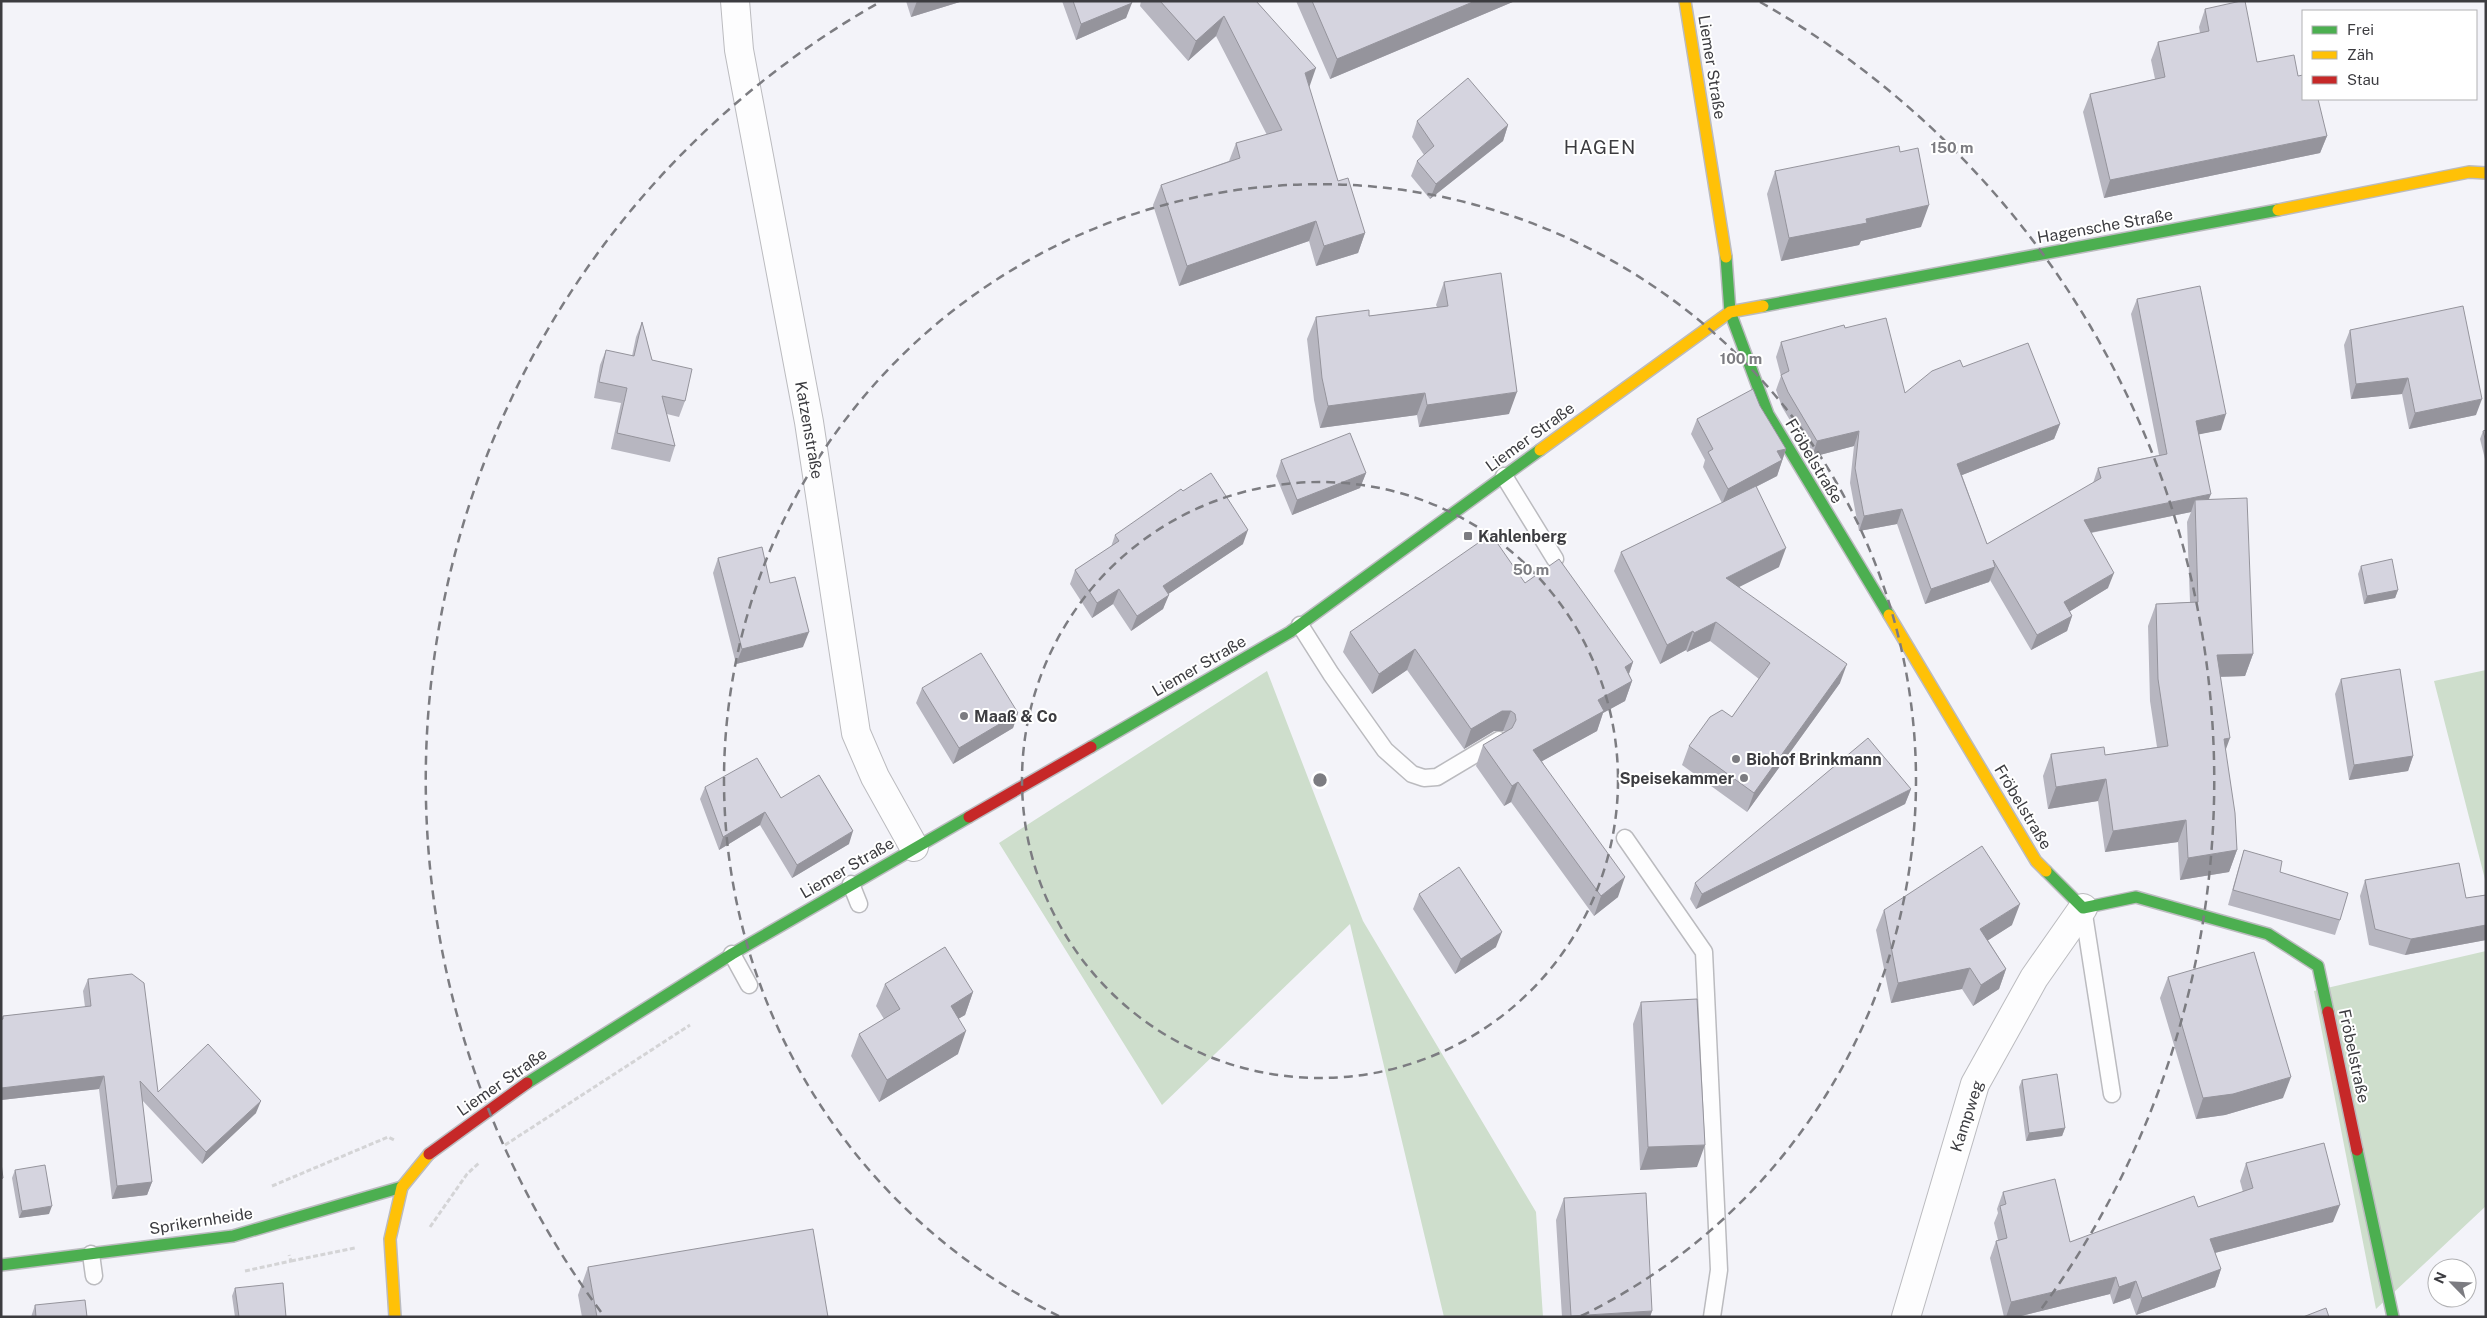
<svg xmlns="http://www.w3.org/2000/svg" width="2487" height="1318" font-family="'Public Sans',sans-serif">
  <rect width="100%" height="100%" fill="#f3f3f9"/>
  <!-- green -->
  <path fill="#cedecc" d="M2486 670V883L2434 681Z
    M1267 671 1363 921 1536 1212 1543 1317H1444L1350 924 1162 1105 999 843Z
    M2486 951V1206L2376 1309 2314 991Z"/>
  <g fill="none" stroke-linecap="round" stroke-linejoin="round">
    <!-- lane casing -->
    <g stroke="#bbbbbf" stroke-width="19">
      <path id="lane" d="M1504 476 1555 559
        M1300 625 1331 674 1385 750 1412 774 1424 778 1437 777 1499 740
        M1625 838 1704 952 1719 1270 1712 1317
        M851 884 859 904
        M2083 908 2112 1094
        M732 954 749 985
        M91 1254 94 1276"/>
    </g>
    <!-- street casing -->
    <g stroke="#bbbbbf" stroke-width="30">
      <path id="street" d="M735 1 739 50 809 422 856 733 875 777 914 847
        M1906 1317 1975 1084 2034 978 2083 908"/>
    </g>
    <!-- fast casing -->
    <g stroke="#bbbbbf" stroke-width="14">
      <path id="fast" d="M1726 257 1730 312 1768 414 1889 615
        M1763 306 2278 210
        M1091 747 1290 632 1540 450
        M2046 871 2083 908 2136 897 2268 934 2318 966 2328 1012
        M527 1083 732 954 969 817
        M2357 1150 2393 1317
        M1 1265 233 1236 402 1187"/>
    </g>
    <!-- slow casing -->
    <g stroke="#bbbbbf" stroke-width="14">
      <path id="slow" d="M1685 1 1726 257
        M2278 210 2469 172 2486 173
        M1540 450 1730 312 1763 306
        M1889 615 2036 861 2046 871
        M395 1317 390 1239 402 1187 429 1154"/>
    </g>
    <!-- jam casing -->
    <g stroke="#bbbbbf" stroke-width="14">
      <path id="jam" d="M969 817 1091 747
        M2328 1012 2357 1150
        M429 1154 527 1083"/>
    </g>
    <!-- path -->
    <path stroke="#d4d4d6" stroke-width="3" stroke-dasharray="5 2.5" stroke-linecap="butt" d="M505 1145 690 1025
      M272 1186 388 1137 396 1141
      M430 1227 467 1174 479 1163
      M291 1261 355 1248
      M245 1271 291 1261 289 1255"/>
    <!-- lane -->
    <use href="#lane" stroke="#fdfdfe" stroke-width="16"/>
    <!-- street -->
    <use href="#street" stroke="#fdfdfe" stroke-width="28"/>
    <!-- fast -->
    <use href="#fast" stroke="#4caf50" stroke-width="11"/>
    <!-- slow -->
    <use href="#slow" stroke="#ffc107" stroke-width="11"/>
    <!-- jam -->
    <use href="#jam" stroke="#c62828" stroke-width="11"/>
  </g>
  <!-- wall -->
  <path fill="#b7b6c0" d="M906 1H963L911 17Z
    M1062 1H1131L1126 18 1076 40Z
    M1141 1H1256L1309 87 1338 181 1365 233 1358 253 1316 266 1309 241 1179 286 1153 205 1161 185 1229 161 1236 143 1267 135 1216 36 1188 61 1140 6Z
    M1296 1H1515L1330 79Z
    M2205 9 2257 62 2298 76 2327 136 2320 153 2104 198 2083 112 2090 94 2155 79 2151 60 2158 42 2200 33 2199 27Z
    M1417 121 1508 125 1503 141 1430 199 1411 176 1417 161 1424 155 1412 137Z
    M1900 152 1921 227 1861 241 1859 245 1781 261 1767 194 1775 171Z
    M1444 282 1509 414 1419 427 1417 415 1320 428 1314 400 1307 339 1316 317 1369 316 1437 307 1436 305Z
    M2137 299 2221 430 2199 434 2209 499 2253 654 2245 676 2221 677 2225 751 2237 850 2229 872 2180 880 2178 842 2105 852 2098 801 2048 809 2043 776 2051 754 2105 755 2157 747 2150 701 2148 626 2156 604 2190 602 2187 522 2191 512 2091 533 2108 588 2070 611 2072 616 2067 631 2031 650 1990 580 1989 582 1925 604 1897 524 1859 531 1850 483 1854 446 1812 457 1782 407 1776 390 1781 376 1776 357 1781 342 1845 328 1905 393 1963 367 2060 424 2054 439 1962 475 1987 544 2093 483 2098 468 2159 455 2131 314Z
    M642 322 652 360 685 401 679 417 667 414 675 446 670 462 611 449 621 403 594 398 600 365 606 350 632 356 636 337Z
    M2350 330 2476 415 2409 429 2402 394 2351 399 2344 345Z
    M1760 406 1786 449 1777 476 1756 487 1779 567 1739 587 1840 683 1747 812 1682 765 1689 746 1732 717 1759 679 1710 641 1687 652 1686 650 1660 664 1614 571 1621 552 1722 503 1703 467 1705 460 1691 434 1697 419Z
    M2486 430V463L2480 439 2483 431Z
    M1281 460 1366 473 1360 488 1292 515 1276 476Z
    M1115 535 1243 544 1168 594 1163 609 1131 631 1113 604 1092 618 1070 584 1075 570 1111 547Z
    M718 558 770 583 803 647 736 664 713 573Z
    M2361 566 2398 590 2395 598 2364 604 2358 574Z
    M1525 583 1633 662 1629 674 1632 681 1625 701 1603 713 1597 731 1542 761 1618 897 1594 916 1511 802 1504 806 1476 766 1483 745 1505 732 1503 731H1494L1464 749 1407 670 1372 694 1343 652 1350 632Z
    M2341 679 2413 756 2408 771 2349 780 2335 694Z
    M922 688 1018 713 1013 728 953 764 916 703Z
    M705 787 781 798 849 844 792 878 760 825 719 850 700 799Z
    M1911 789 1905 804 1696 909 1690 899 1695 883Z
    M2244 850 2280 872 2340 920 2335 935 2228 905 2239 866Z
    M2365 880 2466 898 2486 895V940L2405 955 2369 945 2360 896Z
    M1419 894 1496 947 1455 974 1413 909Z
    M1884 910 2012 925 1988 940 2006 969 1999 989 1973 1006 1962 989 1891 1003 1876 930Z
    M2168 977 2283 1098 2225 1115 2196 1119 2160 998Z
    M88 979 158 1092 256 1113 202 1164 142 1100 152 1182 147 1195 112 1199 99 1089 1 1100V1020L3 1016 85 1007 83 991Z
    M885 984 973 992 965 1015 959 1018 958 1054 879 1102 851 1056 859 1034 884 1019 876 1006Z
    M1641 1002 1697 1167 1640 1170 1633 1024Z
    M2022 1080 2065 1128 2062 1136 2026 1141 2019 1087Z
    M2246 1163 2333 1222 2215 1253 2221 1269 2215 1287 2136 1315 2130 1298 2113 1304 2110 1294 2017 1317H2004L1990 1258 1996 1241 1998 1240 1994 1223 1998 1213 1997 1209 2003 1192 2070 1242 2198 1207 2243 1192 2240 1181Z
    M15 1170 49 1214 19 1218 12 1178Z
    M1564 1198 1652 1311 1650 1317H1562L1556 1220Z
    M588 1267 828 1317H582L578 1295Z
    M235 1288 286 1317H235L232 1296Z
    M35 1305 87 1317H31Z"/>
  <!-- shaded-wall -->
  <path fill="#95949c" d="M917 1H963L911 17Z
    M1475 1H1515L1330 79 1337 59Z
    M1132 3 1126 18 1076 40 1081 24Z
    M1224 16 1216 36 1188 61 1196 41Z
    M1316 68 1309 88 1305 73Z
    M1508 125 1503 141 1430 199 1436 184Z
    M2327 136 2320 153 2104 198 2110 180Z
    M1929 205 1921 227 1861 241 1859 245 1781 261 1789 238 1866 219Z
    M1316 221 1309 241 1179 286 1187 266Z
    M1365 233 1358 253 1316 266 1324 246Z
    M2408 378 2402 394 2351 399 2356 384Z
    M1517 392 1509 414 1419 427 1427 405Z
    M1425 393 1417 415 1320 428 1328 406Z
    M2482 399 2476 415 2409 429 2415 413Z
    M2226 414 2221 430 2191 436 2196 421Z
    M2060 424 2054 439 1952 479 1957 464Z
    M1859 431 1854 446 1812 457 1817 441Z
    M1786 449 1777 476 1722 504 1728 489 1777 451Z
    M1366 473 1360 488 1292 515 1297 500Z
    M2211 494 2205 509 2195 500 2191 512 2079 535 2084 520Z
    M1902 509 1897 524 1859 531 1864 516Z
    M1248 530 1243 544 1158 601 1163 586Z
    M1786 548 1779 567 1719 597 1726 578Z
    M1995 567 1989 582 1925 604 1931 589Z
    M2114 573 2108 588 2059 618 2064 602Z
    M1119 589 1113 604 1092 618 1097 603Z
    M2398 590 2395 598 2364 604 2367 596Z
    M1169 595 1163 609 1131 631 1137 616Z
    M2072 616 2067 631 2031 650 2037 635Z
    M1716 622 1710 641 1687 652 1694 633Z
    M1693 631 1686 650 1660 664 1667 645Z
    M809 632 803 647 736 664 742 649Z
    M1415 649 1407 670 1372 694 1379 674Z
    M2253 654 2245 676 2209 677 2217 655Z
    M1633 662 1626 682 1625 667Z
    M1847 664 1840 683 1747 812 1754 793Z
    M1632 681 1625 701 1603 713 1597 731 1526 770 1533 750 1598 700Z
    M1502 711H1511L1503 731H1494L1464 749 1471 729Z
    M1018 713 1013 728 953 764 959 748Z
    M2230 738 2222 760 2224 739Z
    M2413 756 2408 771 2349 780 2354 765Z
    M2106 779 2098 801 2048 809 2056 787Z
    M1518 782 1511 802 1504 806 1512 786Z
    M1911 789 1905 804 1696 909 1702 894Z
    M765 812 760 825 719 850 723 837Z
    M2186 820 2178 842 2105 852 2113 831Z
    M853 831 849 844 792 878 797 865Z
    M2237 850 2229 872 2180 880 2188 858Z
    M1625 877 1618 897 1594 916 1601 896Z
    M2020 904 2012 925 1973 950 1980 929Z
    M2486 925V940L2405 955 2411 939Z
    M1502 932 1496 947 1455 974 1461 959Z
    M1970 968 1962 989 1891 1003 1898 983Z
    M2006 969 1999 989 1973 1006 1981 985Z
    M973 992 965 1015 943 1028 951 1006Z
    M966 1031 958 1054 879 1102 887 1080Z
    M104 1076 99 1089 1 1100V1088Z
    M2291 1077 2283 1098 2225 1115 2196 1119 2203 1098Z
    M261 1101 256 1113 202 1164 206 1152Z
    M2065 1128 2062 1136 2026 1141 2029 1133Z
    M1705 1145 1697 1167 1640 1170 1648 1147Z
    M152 1182 147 1195 112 1199 117 1186Z
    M2340 1205 2333 1222 2203 1256 2210 1239Z
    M52 1206 49 1214 19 1218 22 1211Z
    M2221 1269 2215 1287 2136 1315 2142 1298Z
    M2116 1277 2110 1294 2017 1317H2006L2011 1302Z
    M2136 1281 2130 1298 2113 1304 2119 1287Z
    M1652 1311 1650 1317H1571V1316Z"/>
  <!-- building -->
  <path fill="#d5d4df" stroke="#95949c" d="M1073 1H1131L1132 3 1081 24Z
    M1160 1H1256L1316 68 1305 73 1338 181 1348 178 1365 233 1324 246 1316 221 1187 266 1161 185 1240 158 1236 143 1282 130 1224 16 1196 41Z
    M1312 1H1475L1337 59Z
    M2241 1H2245L2257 62 2294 55 2298 76 2303 75V99H2318L2327 136 2110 180 2090 94 2165 77 2158 42 2209 31 2205 9Z
    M1468 78 1508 125 1436 184 1417 161 1434 146 1417 121Z
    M1899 146 1900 152 1918 148 1929 205 1866 219 1867 223 1789 238 1775 171Z
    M1501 273 1517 392 1427 405 1425 393 1328 406 1322 378 1316 317 1369 310V316L1448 306 1444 282Z
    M2200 286 2226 414 2196 421 2211 494 2084 520 2114 573 2064 602 2072 616 2037 635 1993 560 1995 567 1931 589 1902 509 1864 516 1855 468 1859 431 1817 441 1788 392 1781 375 1789 371 1781 342 1844 325 1845 328 1886 318 1905 393 1932 371 1960 360 1963 367 2028 343 2060 424 1957 464 1987 544 2101 478 2098 468 2167 454 2137 299Z
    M2463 306 2482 399 2415 413 2408 378 2356 384 2350 330Z
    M642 322 652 360 692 369 685 401 662 396 675 446 617 433 627 388 599 382 606 350 634 356Z
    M1753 389 1760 406 1786 449 1777 451 1782 460 1728 489 1708 452 1713 449 1697 419Z
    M2486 430V442L2483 431Z
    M1350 433 1366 473 1297 500 1281 460Z
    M1211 473 1248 530 1163 586 1169 595 1137 616 1119 589 1097 603 1075 570 1119 541 1115 535 1181 489 1183 491Z
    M1756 486 1786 548 1726 578 1847 664 1754 793 1689 746 1710 717 1722 710 1732 717 1770 663 1716 622 1694 633 1693 631 1667 645 1621 552Z
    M2247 498 2253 654 2217 655 2230 738 2224 739 2235 813 2237 850 2188 858 2186 820 2113 831 2106 779 2056 787 2051 754 2104 747 2105 755 2168 746 2158 679 2156 604 2198 602 2195 500Z
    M1491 534 1525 583 1559 559 1633 662 1625 667 1632 681 1598 700 1604 711 1533 750 1625 877 1601 896 1518 782 1512 786 1483 745 1512 728 1516 720 1515 714 1511 711H1502L1471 729 1415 649 1379 674 1350 632Z
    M762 547 770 583 795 577 809 632 742 649 718 558Z
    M2392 559 2398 590 2367 596 2361 566Z
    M981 653 1018 713 959 748 922 688Z
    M2400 669 2413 756 2354 765 2341 679Z
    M1868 738 1911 789 1702 894 1695 883Z
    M757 758 781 798 819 775 853 831 797 865 765 812 723 837 705 787Z
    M1982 846 2020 904 1980 929 2006 969 1981 985 1970 968 1898 983 1884 910Z
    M2244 850 2282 861 2280 872 2348 893 2340 920 2233 890Z
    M2459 863 2466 898 2486 895V925L2411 939 2375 929 2365 880Z
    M1459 867 1502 932 1461 959 1419 894Z
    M945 947 973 992 951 1006 966 1031 887 1080 859 1034 900 1009 885 984Z
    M2254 952 2291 1077 2233 1094 2203 1098 2168 977Z
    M132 974 144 983 158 1092 208 1044 261 1101 206 1152 140 1081 152 1182 117 1186 104 1076 1 1088V1020L3 1019V1016L91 1006 88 979Z
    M1697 999 1705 1145 1648 1147 1641 1002Z
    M2057 1074 2065 1128 2029 1133 2022 1080Z
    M2324 1143 2340 1205 2210 1239 2221 1269 2142 1298 2136 1281 2119 1287 2116 1277 2011 1302 1996 1241 2007 1238 2000 1206 2006 1204 2003 1192 2055 1179 2070 1242 2194 1196 2198 1207 2253 1188 2246 1163Z
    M1 1163 3 1178 1 1179Z
    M45 1165 52 1206 22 1211 15 1170Z
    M1646 1193 1652 1311 1571 1316 1564 1198Z
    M813 1229 828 1317H597L588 1267Z
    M283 1283 286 1317H239L235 1288Z
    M85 1300 87 1317H36L35 1305Z
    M2326 1308 2329 1317H2303Z"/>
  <!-- distance rings -->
  <g fill="none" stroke="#7c7c81" stroke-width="2.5" stroke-dasharray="9 6">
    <circle cx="1320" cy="780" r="298"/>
    <path d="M1059 1316A596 596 0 1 1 1581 1316"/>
    <path d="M601 1312A894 894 0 0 1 880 2M1760 2A894 894 0 0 1 2039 1312"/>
  </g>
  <!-- markers -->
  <g fill="#7c7c81" stroke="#fff" stroke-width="2">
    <rect x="1463" y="531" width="10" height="10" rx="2.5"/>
    <circle cx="964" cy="716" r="5"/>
    <circle cx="1736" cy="759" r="5"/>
    <circle cx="1744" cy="778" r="5"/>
  </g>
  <g text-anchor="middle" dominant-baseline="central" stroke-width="4" stroke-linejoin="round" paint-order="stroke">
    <!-- street labels -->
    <g font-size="16" fill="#3c3c40" stroke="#fff">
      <text transform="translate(1712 67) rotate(81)">Liemer Straße</text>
      <text transform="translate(2105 226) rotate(-10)">Hagensche Straße</text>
      <text transform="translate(809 430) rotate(80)">Katzenstraße</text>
      <text transform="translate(1530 437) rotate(-36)">Liemer Straße</text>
      <text transform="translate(1814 461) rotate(59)">Fröbelstraße</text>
      <text transform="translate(1199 666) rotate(-30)">Liemer Straße</text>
      <text transform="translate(2023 807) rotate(59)">Fröbelstraße</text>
      <text transform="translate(847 868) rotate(-30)">Liemer Straße</text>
      <text transform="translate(2354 1056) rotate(78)">Fröbelstraße</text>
      <text transform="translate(502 1082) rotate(-35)">Liemer Straße</text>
      <text transform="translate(1967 1116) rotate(-72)">Kampweg</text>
      <text transform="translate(201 1221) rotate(-9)">Sprikernheide</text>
    </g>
    <!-- poi labels -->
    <g font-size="16" font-weight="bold" fill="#3c3c40" stroke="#fff" text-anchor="start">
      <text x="1478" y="536">Kahlenberg</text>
      <text x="974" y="716">Maaß &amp; Co</text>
      <text x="1746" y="759">Biohof Brinkmann</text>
      <text x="1734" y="778" text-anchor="end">Speisekammer</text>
    </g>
    <!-- quarter labels -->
    <g font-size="19" letter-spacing="1" fill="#3c3c40" stroke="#fff">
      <text x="1600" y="147">HAGEN</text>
    </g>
  </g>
  <circle cx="1320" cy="780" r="8" fill="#7c7c81" stroke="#fff" stroke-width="2.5"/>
  <g font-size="15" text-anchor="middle" font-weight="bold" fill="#7c7c81" stroke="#fff" stroke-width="4" stroke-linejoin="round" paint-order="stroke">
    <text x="1952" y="153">150 m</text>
    <text x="1741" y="364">100 m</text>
    <text x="1531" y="575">50 m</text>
  </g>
  <!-- border -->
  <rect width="2487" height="1318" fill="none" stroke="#3c3c40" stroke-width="5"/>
  <!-- legend -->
  <rect x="2302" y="10" width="175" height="90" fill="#ffffff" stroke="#b1b1b3"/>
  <rect x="2312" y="26" width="25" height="8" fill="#4caf50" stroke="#b1b1b3"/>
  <text x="2347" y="35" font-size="15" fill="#3c3c40">Frei</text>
  <rect x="2312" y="51" width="25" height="8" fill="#ffc107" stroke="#b1b1b3"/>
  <text x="2347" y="60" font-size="15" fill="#3c3c40">Zäh</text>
  <rect x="2312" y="76" width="25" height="8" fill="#c62828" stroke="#b1b1b3"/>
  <text x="2347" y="85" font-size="15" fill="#3c3c40">Stau</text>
  <!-- north arrow -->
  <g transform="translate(2452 1283) rotate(294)"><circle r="24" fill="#ffffff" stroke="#b1b1b3"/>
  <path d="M0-4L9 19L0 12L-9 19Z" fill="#7c7c81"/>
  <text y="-8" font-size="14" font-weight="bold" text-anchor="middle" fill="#3c3c40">N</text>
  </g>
</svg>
